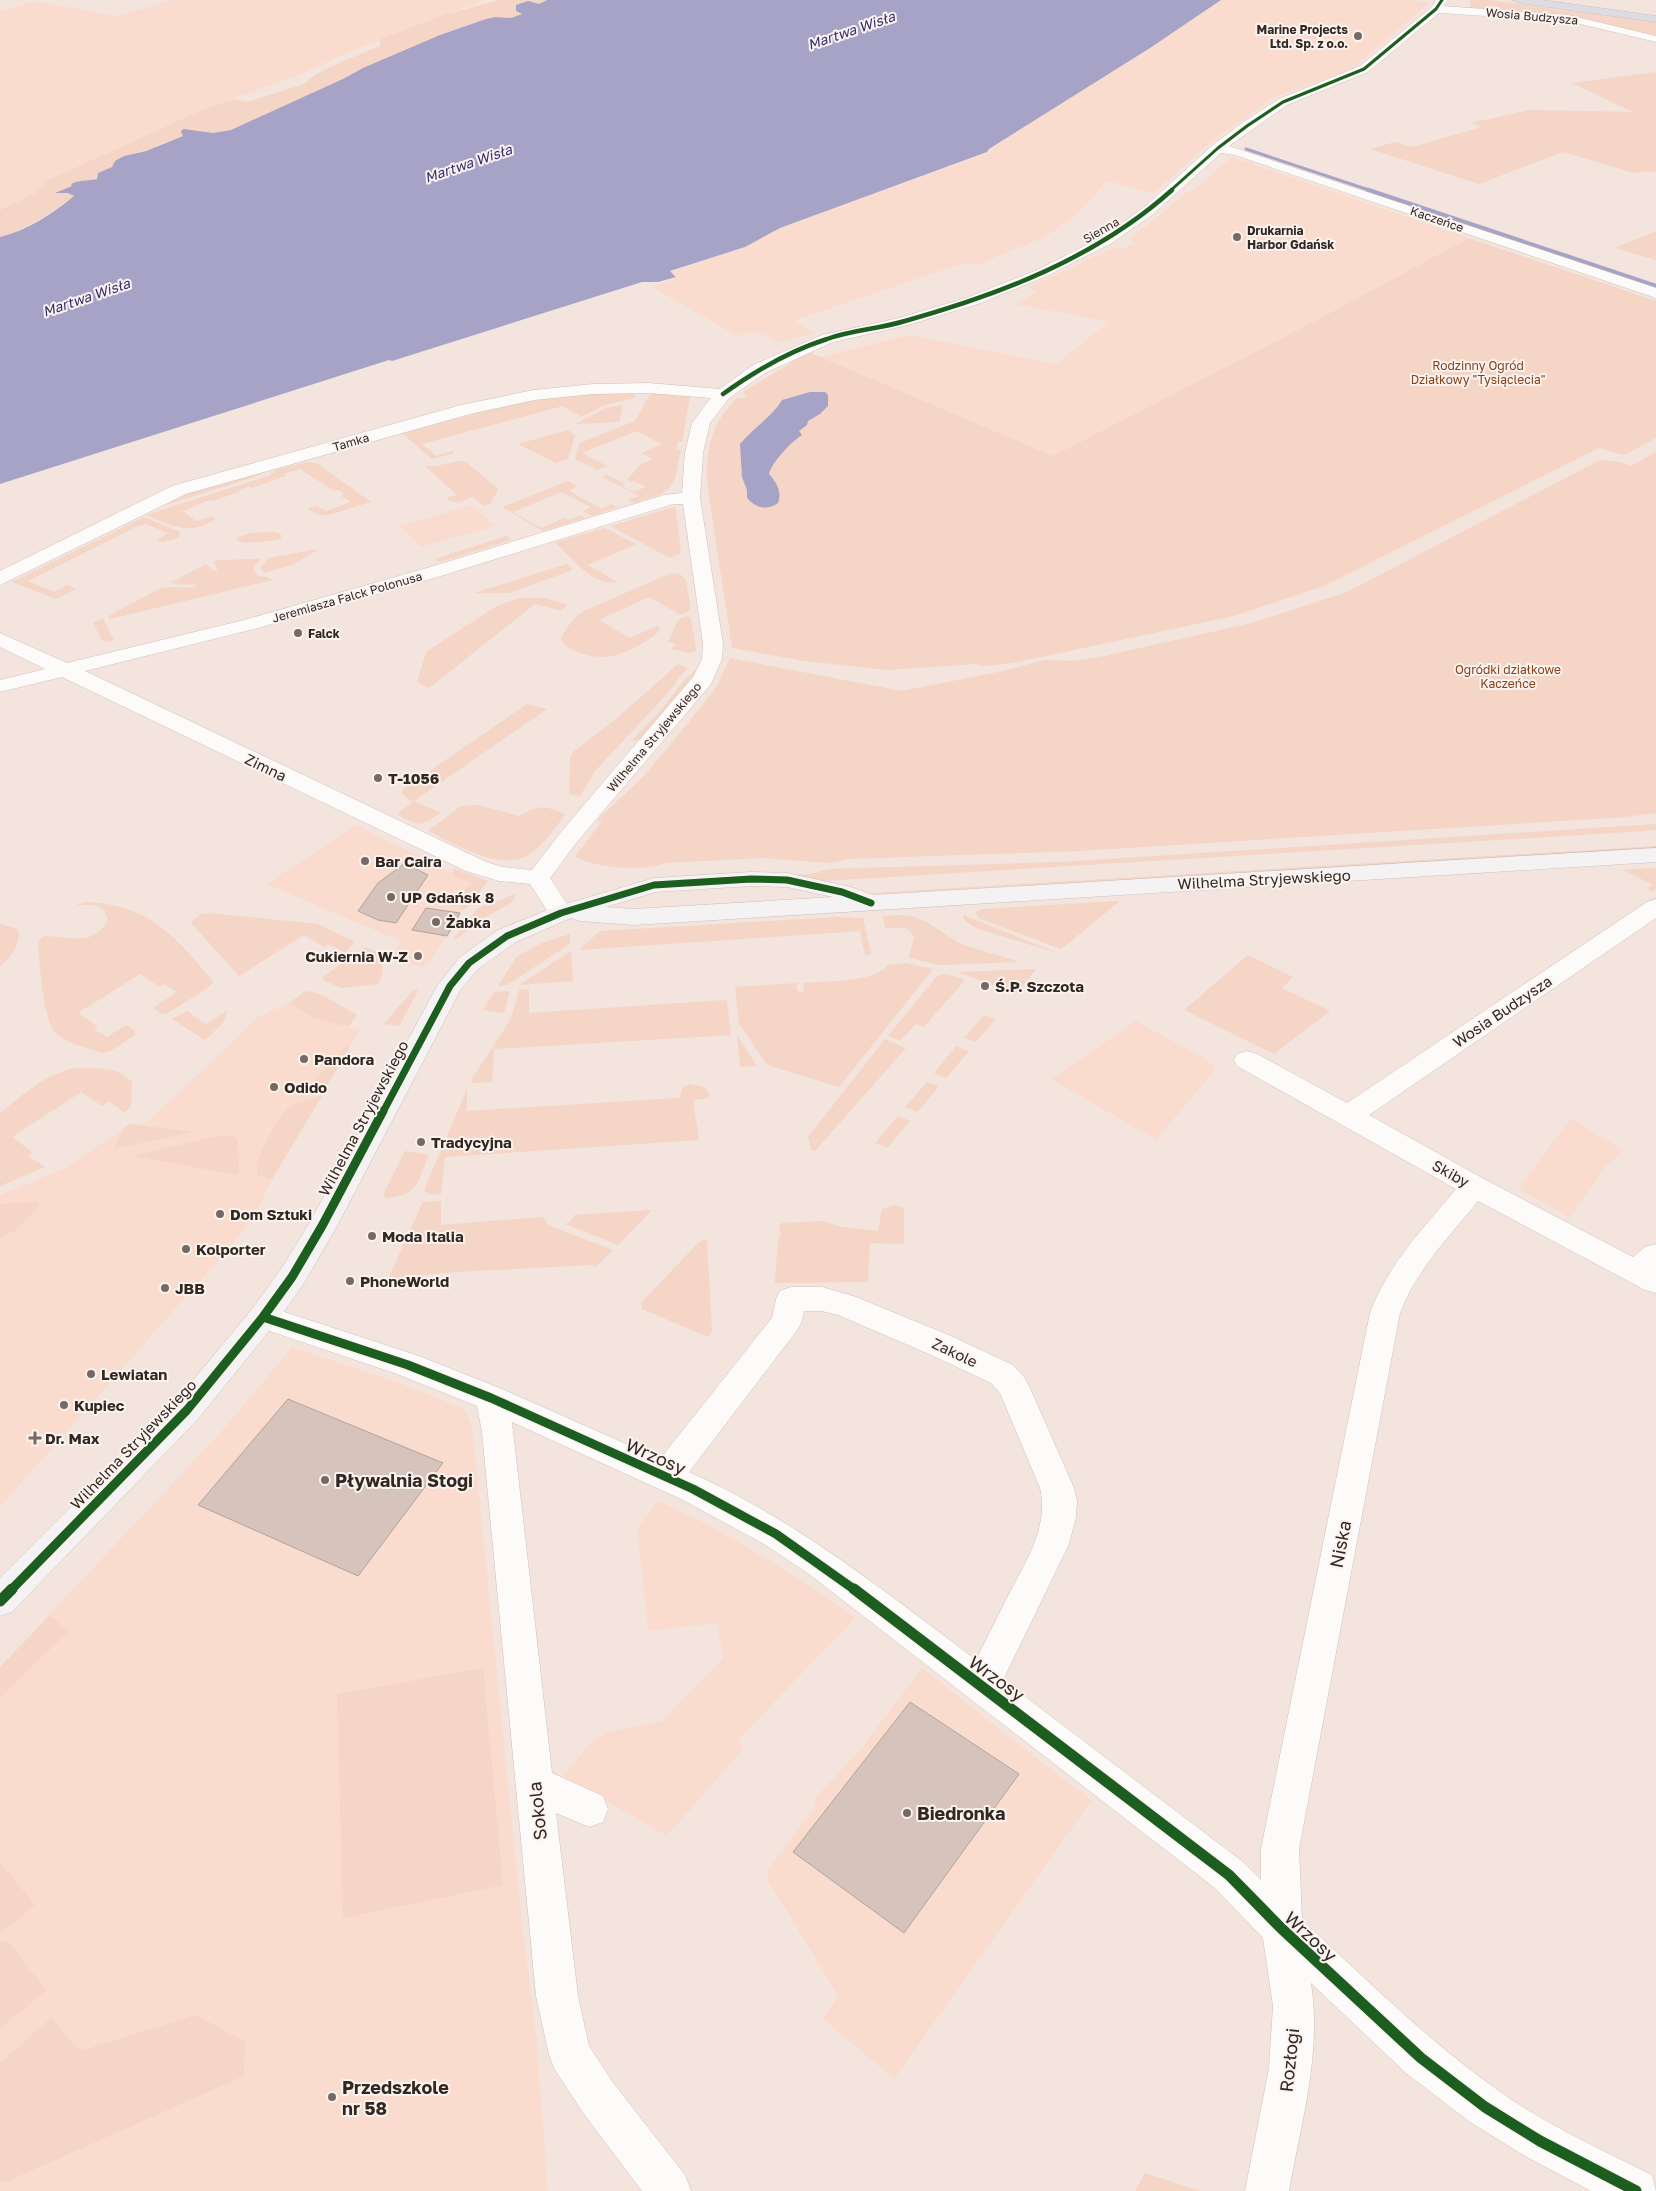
<svg xmlns="http://www.w3.org/2000/svg" width="1656" height="2191" font-family="'Golos Text',sans-serif">
  <rect width="100%" height="100%" fill="#f3e4de"/>
  <!-- built -->
  <path fill="#fadccf" d="M173 0H484L349 52 299 75 204 109 46 181 35 193 0 210V12L34 1 117 16Z
    M1221 0H1411L1430 2 1351 70 1267 100 1270 101 1212 141 1154 193 1107 181 1074 217 1045 237 977 265 964 263 793 321 815 334 779 342 754 331 737 336 652 287 677 278 670 272 745 247 780 228 987 153 989 149 1150 48Z
    M1232 157 1469 238 1315 321 1053 456 821 357 908 335 1056 364 1109 322 1015 304 1036 293 1029 287 1115 247 1121 249 1135 244 1129 238 1158 217 1186 192H1191Z
    M472 505 495 526 421 547 399 526Z
    M356 825 453 873 457 878 472 882 454 903 463 910 426 967 389 961 401 941 266 884Z
    M289 1003 314 1018 360 1030 272 1179 257 1211 237 1239 0 1507V1195L63 1169 130 1124 142 1125 152 1118 259 1016Z
    M1136 1021 1206 1059 1216 1069 1156 1140 1051 1079Z
    M1571 1118 1624 1151 1606 1166 1570 1217 1518 1189Z
    M292 1347 394 1381 464 1409 472 1426 522 1924 536 2033 548 2191H0V1667L220 1433Z
    M658 1501 707 1524 762 1556 818 1591 855 1618 737 1741 744 1748 667 1836 563 1776 592 1741 607 1732 662 1721 723 1658 717 1623 648 1631 637 1529Z
    M922 1668 1050 1769 1092 1800 894 2079 823 2019 838 1996 768 1880 767 1872 788 1842 817 1804 813 1800 860 1750Z"/>
  <!-- green -->
  <path fill="#f4d5c6" d="M500 0H547L539 4 530 3 517 8 522 14 511 18 495 17 486 19 440 35 231 130 213 133 183 134V136L157 145 155 148 124 156 112 167 98 173 97 179 85 182 77 181 73 186 56 193H69L74 196C51 213 28 229 0 237V210L35 193 46 181 204 109 234 99 248 102 304 84 315 75 334 65 380 46V39L447 14Z
    M1470 0H1487L1656 22V37L1591 20 1470 10Z
    M1656 72V172C1647 173 1646 169 1634 173L1563 152 1479 184 1370 149 1395 142 1413 147 1481 127 1471 123 1529 110 1633 112 1572 83Z
    M1656 231V260L1615 248Z
    M1469 238 1656 301V438L1624 455 1599 448 1324 586 1234 616 1012 663 983 666 975 664 888 670 804 661 732 648 707 483C706 447 711 424 737 398H744L747 395 743 392 801 357 811 353 1053 456 1315 321Z
    M633 393 636 396 635 398 602 406 581 417 563 406 422 444 436 456 452 451 454 453 432 459 402 433 517 403 582 394Z
    M655 393 690 396 682 442H678L677 449 681 450C673 491 675 491 633 503L627 500 640 496 602 477 607 475 625 484 622 486 634 492 646 487 634 481 631 482 627 480 641 464 653 459 641 453 662 444 637 431 582 453 607 466 597 470 575 459 580 443 635 421 649 396Z
    M623 405 619 422 575 424 608 407Z
    M568 430 575 435 568 459 556 463 518 444Z
    M1656 452V813L1625 817 1079 851 848 859 829 863 762 858 665 863C648 872 590 868 575 856L602 822 597 820 643 777 676 738 716 688 730 658 902 691 1003 671 1044 660 1073 661 1104 656 1252 623 1347 592 1600 460 1620 462 1631 466Z
    M459 461H465L496 487 498 490 490 504 484 506 473 497C464 500 454 506 446 498L457 495 425 466H436Z
    M307 462 318 464 371 502 328 515H319L307 509 317 506 326 511 351 502 341 496 344 494 338 490 334 491 300 469 284 474 286 476 252 488 250 486 239 490 240 492 212 501 209 500 183 511 196 521 211 516 215 519C189 537 172 525 146 515L271 475 275 470Z
    M268 471 254 477 150 510 183 494Z
    M568 481 577 486 569 491 602 509 611 504 618 507 592 516 583 511 591 507 561 492 513 512 541 528 565 518 569 520 581 515 585 518 543 531 502 507Z
    M674 507 676 509 681 553 670 558 610 526Z
    M144 517 180 532 179 538 162 542 157 540 168 533 146 524 138 526 28 581 54 592 67 585 76 589 56 599 12 582Z
    M605 528 636 544 588 565 618 582C593 587 572 558 555 542Z
    M274 532 281 534V538L278 540 246 543 237 541 238 537 251 533Z
    M506 536 511 540 440 562 435 559Z
    M319 549 292 565 264 573 260 568 268 558Z
    M260 559 253 569 259 577 263 576 273 580 110 619 108 617 110 615 161 588C173 586 184 589 196 587L195 584 187 585 170 583 206 564 213 571 218 570 213 562 219 560Z
    M567 564 572 568 570 571 509 593H474Z
    M671 573 680 574 686 580 691 610 681 615 649 597 599 620 630 638 657 626 660 630C655 636 648 640 641 644 620 656 602 662 578 652 570 649 563 646 561 637 568 627 573 617 584 611Z
    M519 598H545L567 605 561 611 535 604 429 688 417 682 426 652 497 606Z
    M687 616 691 618 696 648V651L691 653 671 649 676 644 668 642 678 620Z
    M103 618 114 640 110 642 102 640 93 623Z
    M678 664 687 668 667 694 596 770 579 797 569 794 570 758 573 752 615 720Z
    M696 670 697 673 642 739 631 741 659 712 686 678Z
    M527 704 547 709 414 801 441 813C419 826 422 827 399 816L398 813 413 802 402 794V790Z
    M478 805 519 816C541 804 543 806 566 814 556 826 546 842 533 852 504 875 456 844 428 831L461 806Z
    M1656 824V830L1630 832 823 881 789 875 810 874 830 869 1061 862Z
    M1656 846V849L885 895 871 893Z
    M453 868 488 881 467 908 463 910 454 903 472 882 457 878 453 873Z
    M1650 868 1656 869V889L1652 892 1648 889 1653 885 1623 870Z
    M516 894 512 902 484 918 456 939 454 938 478 908Z
    M1116 901 1119 902 1061 949 981 919 976 914 977 911 983 909Z
    M85 902C150 905 173 934 212 980L213 983 208 988 166 1014 161 1013 153 1008 177 992 164 984 160 987 140 974 78 1013 97 1026 94 1029 107 1037 126 1025 135 1031V1035L112 1050 102 1053C88 1048 67 1044 56 1033 43 1022 39 959 38 941L45 936C68 936 93 948 108 920 104 902 89 904 74 906Z
    M208 913 318 924 355 942 345 953 329 944 324 947 304 935 239 976 192 924V921L201 914Z
    M902 915C928 917 938 932 960 943 979 951 1000 955 1019 962L940 965 909 958 914 936 906 928H885L883 916Z
    M963 915 1058 953 978 929 965 921Z
    M837 917 863 918 871 954 865 955 860 931 579 950 600 931Z
    M0 924 15 928 19 933C18 948 11 957 0 966Z
    M570 934V944L507 985 498 986 516 957 542 943Z
    M365 947C368 948 374 950 377 952 385 960 383 975 378 984L341 988 323 980V977Z
    M571 951 573 981 519 985Z
    M1248 955 1293 977 1282 988 1330 1011 1274 1054 1184 1010Z
    M906 963 933 969 839 1087 767 1065 739 1023 735 987 798 983 796 988 800 993 804 992 803 983C825 981 874 983 888 965Z
    M1036 969 1016 994 958 972Z
    M947 974 965 980 924 1027 916 1024 900 1041 888 1036 937 976Z
    M414 989 418 991 399 1026 384 1024Z
    M529 989V1013L727 1000 731 1035 494 1049 492 1082 473 1083 471 1080 511 1019 519 990Z
    M309 991 324 996 357 1015 349 1026H344L314 1018 289 1003 304 992Z
    M510 991 504 1013 483 1010 494 992Z
    M228 1010 223 1023 205 1040 172 1019 187 1011 206 1024Z
    M984 1015 996 1019 976 1042 964 1038Z
    M737 1035 757 1066 740 1067Z
    M885 1039 906 1048 815 1151 811 1150 808 1137Z
    M956 1046 969 1051 946 1078 934 1073Z
    M345 1047H350L325 1089 300 1096Z
    M76 1068C97 1068 118 1066 132 1082L131 1106 125 1113 109 1101 102 1106 81 1092 12 1137 32 1152 28 1156 45 1167 0 1186V1113C24 1094 46 1073 76 1068Z
    M927 1082 939 1086 918 1112 905 1107Z
    M689 1084 704 1087 710 1094 708 1098 693 1100 699 1140 445 1157 441 1194 429 1195 424 1190 467 1089V1111L679 1098 683 1087Z
    M322 1096 272 1179 258 1176C252 1157 279 1120 290 1105Z
    M898 1116 910 1121 887 1148 875 1143Z
    M130 1124 194 1132 113 1149 124 1129Z
    M222 1135 235 1137 238 1141 239 1175 132 1156Z
    M405 1151 429 1155C417 1183 419 1195 386 1198L383 1195Z
    M441 1201V1225L543 1217 548 1225 613 1250 596 1267 591 1265 455 1272 388 1279 423 1202Z
    M36 1202 40 1204 39 1206 15 1231 0 1237V1204Z
    M895 1205 904 1208V1244L870 1243 868 1282 775 1283 778 1238 781 1235 779 1225 782 1223 822 1221 842 1227 878 1231 882 1209Z
    M652 1210 618 1245 565 1224 571 1221 574 1215Z
    M705 1239 707 1241 712 1331 711 1335 708 1337 642 1309 641 1303 699 1242Z
    M50 1616 69 1631 0 1697V1667Z
    M483 1668 503 1885 343 1918 337 1694Z
    M0 1862 35 1905 0 1934Z
    M8 1941 46 1990 0 2029V1942Z
    M196 2015 245 2042 244 2076 8 2181 0 2182V2063L51 2018 80 2051Z
    M1145 2173 1200 2191H1135Z"/>
  <!-- water -->
  <path fill="#a7a3c6" d="M547 0H1221L1150 48 989 149 987 152 780 228 745 247 670 271 676 277 658 282H642L392 361 389 360 0 484V237C28 230 52 214 74 196L68 193H55L72 186 71 184C78 180 88 181 97 179L98 173 112 167 115 161 124 156 146 151 183 136 181 132 183 129 213 133 231 130 345 78 363 68 440 35 486 19 495 17 511 18 522 14 516 11V5L528 1 539 4Z
    M810 392H825L828 395V406L820 414 808 421 807 425 799 431 802 435C791 442 772 462 769 474 777 483 782 492 778 503 767 511 756 508 747 498V490L742 477 740 444C753 428 773 416 782 400Z"/>
  <g fill="none" stroke-linecap="round" stroke-linejoin="round">
    <!-- stream-far1 -->
    <path stroke="#a7a3c6" stroke-width="3" d="M1246 149 1372 191"/>
    <!-- stream -->
    <path stroke="#a7a3c6" stroke-width="4.5" d="M1368 190 1656 286"/>
  </g>
  <!-- building -->
  <path fill="#d6c4bc" stroke="#b0a49e" d="M405 863 428 875 396 923 378 920 358 911 378 883Z
    M426 908 460 913 447 936 412 930Z
    M288 1399 443 1463 358 1576 198 1505Z
    M910 1702 1019 1774 904 1933 793 1852Z"/>
  <g fill="none" stroke-linecap="round" stroke-linejoin="round">
    <!-- street casing -->
    <g stroke="#cec1bc" stroke-width="1">
      <path id="street" d="M1436 0H1448L1443 6 1568 15 1656 36V42L1568 21 1439 13 1368 72 1287 105 1229 146 1656 288V298L1235 155 1221 153 1152 215 1110 244 1047 276 978 304 908 325 833 342 765 373 729 398 710 423 703 453 700 498 723 644 722 659 711 684 577 842 550 878 573 913 570 918 561 921 552 918 530 884 499 881 466 871 62 677 0 692V680L45 669 0 647V633L67 663 244 620 427 568 664 495 682 493 685 453 692 423 711 398 648 393 593 394 534 400 470 414 186 494 0 585V571L172 486 461 405 534 390 593 384 648 383 720 389 753 365 822 335 899 318 966 298 1037 270 1100 238 1142 209 1213 145 1242 123 1279 99 1360 66 1432 7ZM673 504H683L703 644 702 659 693 677 561 832 532 870 502 867 484 861 85 671 258 628 441 576Z
        M1656 899V918L1369 1115 1484 1179 1633 1257 1645 1247 1656 1244V1293L1645 1290 1478 1201C1450 1236 1416 1270 1400 1313L1299 1849 1302 1920C1366 1979 1428 2041 1499 2091 1546 2125 1600 2149 1652 2175L1656 2191H1591L1525 2156 1470 2122 1406 2073 1311 1983C1322 2052 1301 2124 1289 2191H1245L1269 2068 1273 2006 1263 1938 1215 1888 809 1574 764 1544 681 1499 512 1422 552 1773 603 1796 608 1809 603 1822 589 1827 556 1813 578 1996 589 2046 614 2084 685 2175 691 2191H642L584 2114 555 2070 549 2055 536 1996 482 1432 477 1406 397 1374 252 1325 248 1317 252 1309 263 1305 419 1356 502 1389 660 1459 772 1318 776 1299 780 1291 791 1287H822L856 1297 951 1336 1013 1365 1024 1377 1029 1386 1074 1488 1077 1501 1076 1517 1069 1544 1003 1680 1243 1862 1261 1880V1849L1370 1313C1388 1264 1423 1229 1456 1189L1237 1066 1234 1060 1237 1054 1247 1051 1257 1054 1347 1103 1647 902ZM804 1311H822L838 1315 929 1354 991 1383 1000 1393 1040 1488C1049 1527 1026 1561 1009 1594 998 1616 987 1638 976 1660 884 1591 795 1519 689 1472L798 1329 802 1321Z"/>
    </g>
    <!-- secondary casing -->
    <g stroke="#cec1bc" stroke-width="1">
      <path id="secondary" d="M1656 848V862L634 925 580 921 571 918 516 942 478 969 461 989 337 1226 303 1285 274 1325 198 1419 12 1612 0 1616V1578L176 1401 252 1309 281 1269 310 1222 437 986 460 957 498 930 552 908 654 878 751 872 787 873 851 887 873 895ZM751 886 787 887 833 897 634 909 606 907 656 892Z"/>
    </g>
    <!-- highway casing -->
    <g stroke="#cac2be" stroke-width="1">
      <path id="highway" d="M1513 0H1543L1656 16V22L1519 3Z"/>
    </g>
    <!-- street -->
    <use href="#street" fill="#fdfbfa" fill-rule="evenodd"/>
    <!-- secondary -->
    <use href="#secondary" fill="#f4f2f2" fill-rule="evenodd"/>
    <!-- highway -->
    <use href="#highway" fill="#dedce2" fill-rule="evenodd"/>
    <!-- cycleway-far4 casing -->
    <g stroke="#faf3f0" stroke-width="4.5">
      <path id="cycleway-far4" d="M1170 191 1218 148 1247 126 1283 102 1364 69 1436 9 1442 0"/>
    </g>
    <!-- cycleway-far3 casing -->
    <g stroke="#faf3f0" stroke-width="6">
      <path id="cycleway-far3" d="M723 394C755 371 789 351 827 339 852 330 879 329 905 321 1001 294 1096 258 1172 190"/>
    </g>
    <!-- cycleway-far2 casing -->
    <g stroke="#faf3f0" stroke-width="9">
      <path id="cycleway-far2" d="M383 1112 450 986 469 963 507 936 561 913 654 885 751 879 787 880 842 892 871 903"/>
    </g>
    <!-- cycleway-far1 casing -->
    <g stroke="#faf3f0" stroke-width="12">
      <path id="cycleway-far1" d="M263 1317 408 1365 491 1398 693 1489 776 1534 855 1590
        M11 1590 187 1410 263 1317 292 1277 322 1226 383 1111"/>
    </g>
    <!-- cycleway casing -->
    <g stroke="#faf3f0" stroke-width="14">
      <path id="cycleway" d="M854 1589 1229 1875 1282 1929 1421 2058 1485 2107 1540 2141 1636 2191
        M0 1601 12 1589"/>
    </g>
    <!-- cycleway-far4 -->
    <use href="#cycleway-far4" stroke="#1b5e20" stroke-width="3"/>
    <!-- cycleway-far3 -->
    <use href="#cycleway-far3" stroke="#1b5e20" stroke-width="4.5"/>
    <!-- cycleway-far2 -->
    <use href="#cycleway-far2" stroke="#1b5e20" stroke-width="7"/>
    <!-- cycleway-far1 -->
    <use href="#cycleway-far1" stroke="#1b5e20" stroke-width="9"/>
    <!-- cycleway -->
    <use href="#cycleway" stroke="#1b5e20" stroke-width="11"/>
  </g>
  <!-- markers -->
  <g fill="#766963" stroke="#faf3f0" stroke-width="2">
    <circle cx="1358" cy="36" r="5"/>
    <circle cx="1237" cy="237" r="5"/>
    <circle cx="298" cy="633" r="5"/>
    <circle cx="378" cy="778" r="5"/>
    <circle cx="365" cy="861" r="5"/>
    <circle cx="391" cy="897" r="5"/>
    <circle cx="436" cy="922" r="5"/>
    <circle cx="418" cy="956" r="5"/>
    <circle cx="985" cy="986" r="5"/>
    <circle cx="304" cy="1059" r="5"/>
    <circle cx="274" cy="1087" r="5"/>
    <circle cx="421" cy="1142" r="5"/>
    <circle cx="220" cy="1214" r="5"/>
    <circle cx="372" cy="1236" r="5"/>
    <circle cx="186" cy="1249" r="5"/>
    <circle cx="350" cy="1281" r="5"/>
    <circle cx="165" cy="1288" r="5"/>
    <circle cx="91" cy="1374" r="5"/>
    <circle cx="64" cy="1405" r="5"/>
    <path d="M32.5 1430.5h5v5h5v5h-5v5h-5v-5h-5v-5h5z"/>
    <circle cx="325" cy="1480" r="5"/>
    <circle cx="907" cy="1813" r="5"/>
    <circle cx="332" cy="2097" r="5"/>
  </g>
  <g text-anchor="middle" dominant-baseline="central" stroke-width="4" stroke-linejoin="round" paint-order="stroke">
    <!-- far-street labels -->
    <g font-size="12" fill="#332721" stroke="#faf3f0">
      <text transform="translate(1532 16) rotate(5)">Wosia Budzysza</text>
      <text transform="translate(1437 219) rotate(19)">Kaczeńce</text>
      <text transform="translate(1101 230) rotate(-30)">Sienna</text>
      <text transform="translate(351 442) rotate(-16)">Tamka</text>
      <text transform="translate(347 597) rotate(-16)">Jeremiasza Falck Polonusa</text>
      <text transform="translate(654 737) rotate(-50)">Wilhelma Stryjewskiego</text>
    </g>
    <!-- far-poi labels -->
    <g font-size="12" font-weight="bold" fill="#332721" stroke="#faf3f0" text-anchor="start">
      <text x="1348" y="29" text-anchor="end">Marine Projects<tspan x="1348" dy="14">Ltd. Sp. z o.o.</tspan></text>
      <text x="1247" y="230">Drukarnia<tspan x="1247" dy="14">Harbor Gdańsk</tspan></text>
      <text x="308" y="633">Falck</text>
    </g>
    <!-- far-park labels -->
    <g font-size="12" fill="#874019" stroke="#faf3f0">
      <text x="1478" y="365">Rodzinny Ogród<tspan x="1478" dy="14">Działkowy "Tysiąclecia"</tspan></text>
      <text x="1508" y="669">Ogródki działkowe<tspan x="1508" dy="14">Kaczeńce</tspan></text>
    </g>
    <!-- far-water labels -->
    <g font-size="14" font-style="italic" fill="#362f71" stroke="#faf3f0">
      <text transform="translate(851 30) rotate(-19)">Martwa Wisła</text>
      <text transform="translate(468 163) rotate(-19)">Martwa Wisła</text>
      <text transform="translate(86 297) rotate(-19)">Martwa Wisła</text>
    </g>
    <!-- street labels -->
    <g font-size="15" fill="#332721" stroke="#faf3f0">
      <text transform="translate(266 767) rotate(26)">Zimna</text>
      <text transform="translate(1264 879) rotate(-3)">Wilhelma Stryjewskiego</text>
      <text transform="translate(1502 1011) rotate(-34)">Wosia Budzysza</text>
      <text transform="translate(363 1118) rotate(-62)">Wilhelma Stryjewskiego</text>
      <text transform="translate(1451 1173) rotate(29)">Skiby</text>
      <text transform="translate(955 1352) rotate(25)">Zakole</text>
      <text transform="translate(133 1444) rotate(-46)">Wilhelma Stryjewskiego</text>
    </g>
    <!-- poi labels -->
    <g font-size="15" font-weight="bold" fill="#332721" stroke="#faf3f0" text-anchor="start">
      <text x="388" y="778">T-1056</text>
      <text x="375" y="861">Bar Caira</text>
      <text x="401" y="897">UP Gdańsk 8</text>
      <text x="446" y="922">Żabka</text>
      <text x="408" y="956" text-anchor="end">Cukiernia W-Z</text>
      <text x="995" y="986">Ś.P. Szczota</text>
      <text x="314" y="1059">Pandora</text>
      <text x="284" y="1087">Odido</text>
      <text x="431" y="1142">Tradycyjna</text>
      <text x="230" y="1214">Dom Sztuki</text>
      <text x="382" y="1236">Moda Italia</text>
      <text x="196" y="1249">Kolporter</text>
      <text x="360" y="1281">PhoneWorld</text>
      <text x="175" y="1288">JBB</text>
      <text x="101" y="1374">Lewiatan</text>
      <text x="74" y="1405">Kupiec</text>
      <text x="45" y="1438">Dr. Max</text>
    </g>
    <!-- near-street labels -->
    <g font-size="18" fill="#332721" stroke="#faf3f0">
      <text transform="translate(656 1456) rotate(24)">Wrzosy</text>
      <text transform="translate(1340 1544) rotate(-79)">Niska</text>
      <text transform="translate(997 1678) rotate(36)">Wrzosy</text>
      <text transform="translate(537 1811) rotate(-96)">Sokola</text>
      <text transform="translate(1311 1936) rotate(43)">Wrzosy</text>
      <text transform="translate(1289 2060) rotate(-84)">Rozłogi</text>
    </g>
    <!-- near-poi labels -->
    <g font-size="18" font-weight="bold" fill="#332721" stroke="#faf3f0" text-anchor="start">
      <text x="335" y="1480">Pływalnia Stogi</text>
      <text x="917" y="1813">Biedronka</text>
      <text x="342" y="2087">Przedszkole<tspan x="342" dy="21">nr 58</tspan></text>
    </g>
  </g>
</svg>
